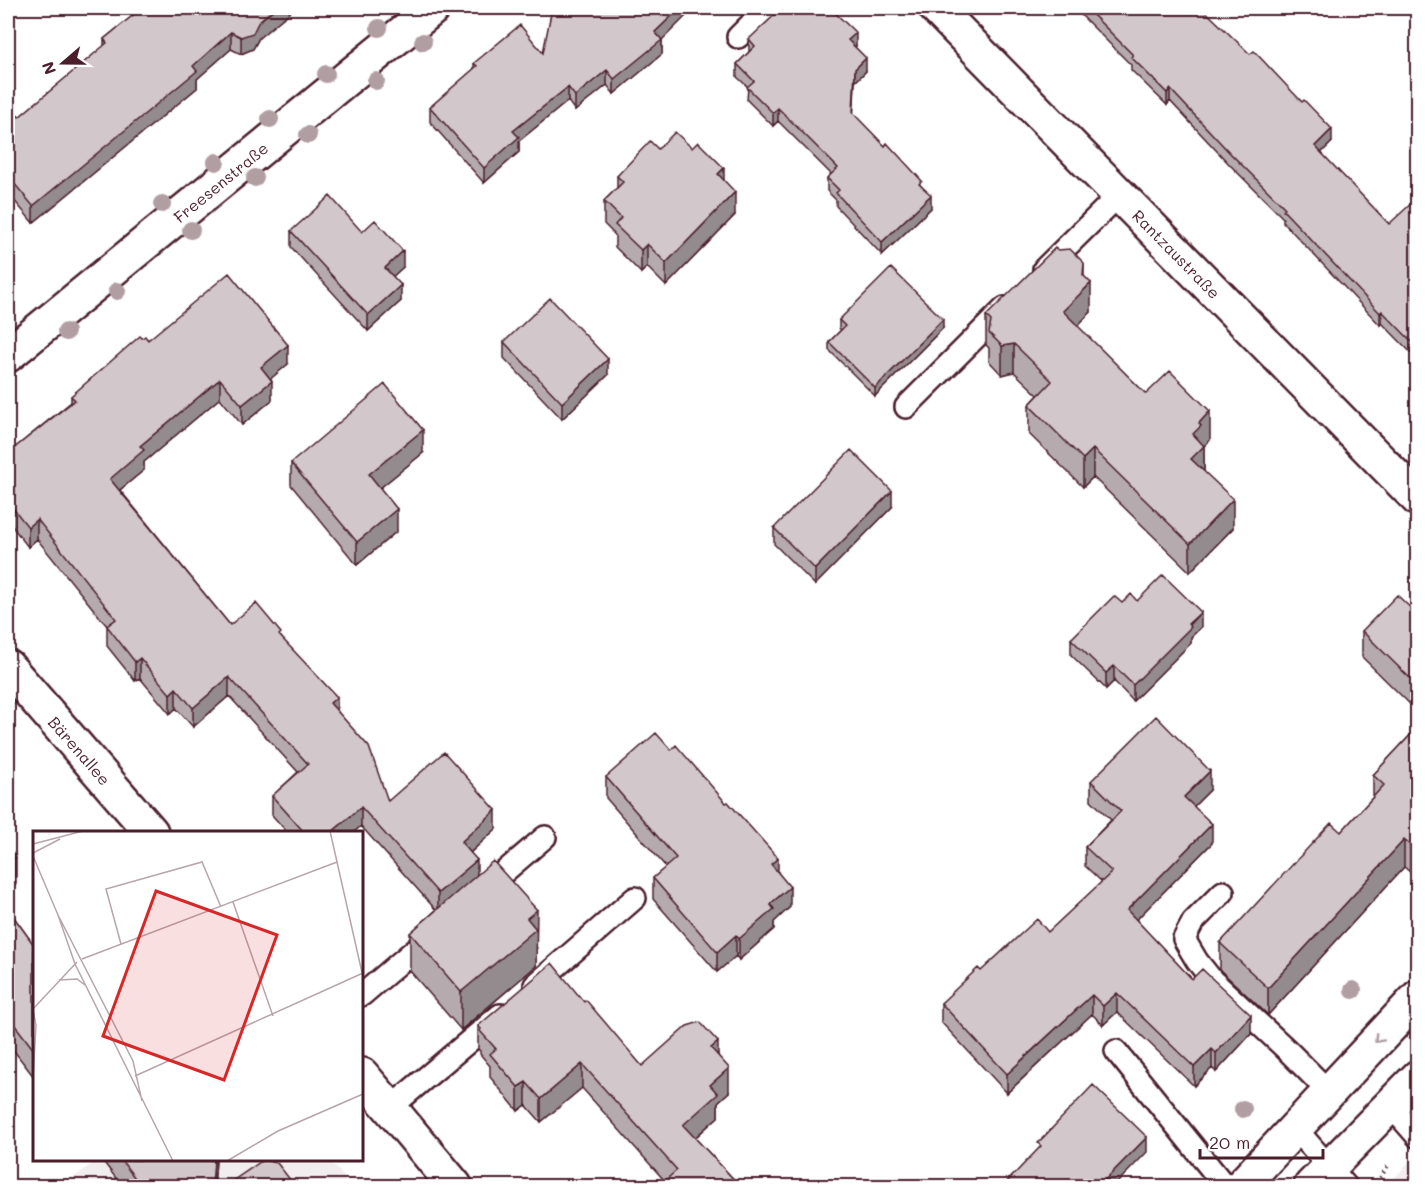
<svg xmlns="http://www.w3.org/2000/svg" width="1425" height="1194" font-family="Mali,sans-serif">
  <rect width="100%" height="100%" fill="#fff"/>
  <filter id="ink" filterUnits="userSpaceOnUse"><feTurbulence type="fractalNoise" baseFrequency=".0167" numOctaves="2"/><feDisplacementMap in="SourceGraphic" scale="12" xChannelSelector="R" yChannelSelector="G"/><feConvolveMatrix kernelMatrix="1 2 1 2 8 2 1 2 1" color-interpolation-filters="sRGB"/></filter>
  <g filter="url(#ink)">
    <!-- built -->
    <path fill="#f2eeef" d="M1417 1153V1186H1391L1389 1184Z
      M97 1160H329L347 1180 338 1186H62Z"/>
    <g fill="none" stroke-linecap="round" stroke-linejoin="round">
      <!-- service casing -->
      <g stroke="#4a1f2b" stroke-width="26">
        <path id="service" d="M738 37 767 8
          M1044 269 1120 194
          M906 407 1005 308
          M482 891 545 837
          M1223 892 1193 922 1184 939 1197 961 1213 981 1285 1048 1329 1092
          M535 985 635 898
          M362 995 432 935
          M1116 1051 1225 1186
          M1390 1105 1418 1137
          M390 1108 500 1015
          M1295 1128 1346 1186"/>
      </g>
      <!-- minor casing -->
      <g stroke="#4a1f2b" stroke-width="38">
        <g id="minor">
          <path id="s1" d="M936 8 1418 499"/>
          <path id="s2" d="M8 355 433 8"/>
        </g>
      </g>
      <!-- tertiary casing -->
      <g stroke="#4a1f2b" stroke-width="38">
        <g id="tertiary">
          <path id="s3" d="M8 667 151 832"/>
          <path d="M362 1075 390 1108 455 1186"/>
        </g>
      </g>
      <!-- secondary casing -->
      <g stroke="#4a1f2b" stroke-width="38">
        <path id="secondary" d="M1241 1186 1418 997
          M1311 1186 1418 1077"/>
      </g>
      <!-- path -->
      <path stroke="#4a1f2b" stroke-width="4" stroke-dasharray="1.5 4.5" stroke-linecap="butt" d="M1377 1183 1389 1164"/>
      <!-- service -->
      <use href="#service" stroke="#fff" stroke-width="21"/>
      <!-- minor -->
      <use href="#minor" stroke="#fff" stroke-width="33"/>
      <!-- tertiary -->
      <use href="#tertiary" stroke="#fff" stroke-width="33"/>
      <!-- secondary -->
      <use href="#secondary" stroke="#fff" stroke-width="33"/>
    </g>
    <!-- trees -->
    <g fill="#b19ea3">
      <circle cx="379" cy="28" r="9"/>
      <circle cx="423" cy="42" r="9"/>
      <circle cx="326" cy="74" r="9"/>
      <circle cx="376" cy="81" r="9"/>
      <circle cx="270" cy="119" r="9"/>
      <circle cx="308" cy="135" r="9"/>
      <circle cx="216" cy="162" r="9"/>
      <circle cx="255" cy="178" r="9"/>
      <circle cx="162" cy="204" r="9"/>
      <circle cx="191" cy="230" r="9"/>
      <circle cx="117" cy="291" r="9"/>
      <circle cx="66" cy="332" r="9"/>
      <circle cx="1353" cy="990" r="9"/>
      <circle cx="1243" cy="1109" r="9"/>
    </g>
    <!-- wall -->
    <path fill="#b5abaf" stroke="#4a1f2b" stroke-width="1.5" d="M142 8 259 38 253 49 241 54 231 49 197 79V88L33 223 8 193V104L19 117 104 46V39Z
      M1079 8H1202L1332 142 1321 153 1389 224 1418 206V360L1382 323 1380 325 1283 222V218L1230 165 1170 101 1167 105 1131 70V65L1079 13Z
      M788 13 856 46 855 47 866 71 855 82 853 114 922 187 931 208 882 255 836 206V200L827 191V178L831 174 778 121 773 126 747 100 748 87 737 77V64L749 52V39Z
      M662 40V54L614 94 607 85 575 111 568 101 519 141V152L484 183 430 122V107L474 69V63L543 53Z
      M658 149 724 180 735 215 666 286 647 267 641 273 615 247V235L604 224V201L617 188V176Z
      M291 231 403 267 393 276 401 301 368 331 291 247Z
      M1084 276 1091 312 1077 326 1146 394 1210 440 1204 446V471L1233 528 1190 572 1093 477 1083 487 1029 434V405L1038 395 1014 372 1002 375 989 361V348L986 345V316Z
      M839 320 943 328 875 396 829 350V342L841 330 839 328Z
      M142 338 288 364 270 379 272 400 242 425 220 398 144 462V470L120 490 230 625 281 637 337 710 388 801 496 829 470 853 477 875 537 948 536 949V966L461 1030 410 971V933L436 910 361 826 354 832H287L272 815V796L298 772 229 696 193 727 176 708 170 714 140 678 135 681 107 646V626L37 539 28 547 8 521V453L71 402V396Z
      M504 342 608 375 562 419 504 358Z
      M423 453 380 488 397 531 357 565 291 485V463Z
      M892 507 815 585 774 544V528Z
      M1137 601 1201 627 1191 637V643L1133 701 1114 681 1106 689 1071 655V639L1122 603Z
      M1418 615V712L1362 657V631Z
      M1418 727V864L1410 872 1404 867 1268 1015 1220 970V943L1341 832 1373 797V775Z
      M671 750 778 872 790 907 774 922V929L739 960 736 956 717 972 653 899V878L666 867 606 798V777Z
      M1091 781 1210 790 1194 806 1212 843 1136 920 1192 979 1251 1034 1216 1072 1212 1068 1194 1086 1117 1012 1103 1025 1092 1014 1007 1093 941 1022V1003L981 971 1048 932 1102 882 1085 866V847L1111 820 1091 800Z
      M8 909 34 945V1077L8 1043Z
      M584 1002 642 1066 718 1055 729 1092 718 1102V1117L695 1138 740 1186 665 1181 582 1088 541 1122 526 1105 518 1111 490 1077V1066L480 1054V1051L478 1049V1026Z
      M102 1160H216L214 1186H122Z"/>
    <!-- shaded-wall -->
    <path fill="#938b8e" stroke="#4a1f2b" stroke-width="1.5" d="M275 8H295L259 38 253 49 241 54V37Z
      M680 8H694L662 40V54L614 94V79L655 32Z
      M231 32V49L197 79V88L33 223V206Z
      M856 33V46L848 53V40Z
      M866 58V71L855 82 853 126 855 69Z
      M607 70V85L575 111V96Z
      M568 87V101L519 141V152L484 183V168L513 131Z
      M1170 89V101L1167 105V93Z
      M778 108V121L773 126V113Z
      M1332 129V142L1315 159V146Z
      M724 168V191L718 174Z
      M735 192V215L666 286V263Z
      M931 195V208L882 255V242Z
      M647 244V267L641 273V250Z
      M403 251V267L385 284V268Z
      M1084 263V290L1091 283V312L1063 340V311L1083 275Z
      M401 285V301L368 331V315Z
      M1382 311V323L1380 325V313Z
      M943 319V328L875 396V388Z
      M1014 344V372L1002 375V346Z
      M288 345V364L261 387V367Z
      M608 359V375L562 419V403Z
      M220 379V398L144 462V470L110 498V479L140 446Z
      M272 381V400L242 425V405Z
      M1210 411V440L1204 446V474L1191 459 1193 434 1199 423Z
      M423 430V453L369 497V474Z
      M1093 449V477L1083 487V459Z
      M892 491V507L815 585V569Z
      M1233 499V528L1190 572V544Z
      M397 509V531L357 565V542Z
      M37 519V539L28 547V527Z
      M1201 612V627L1191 637V643L1133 701V685Z
      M140 658V678L135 681V662Z
      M1114 666V681L1106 689V673Z
      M229 677V696L193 727V708Z
      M176 688V708L170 714V694Z
      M337 697V717L330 703Z
      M1210 771V790L1184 816V797Z
      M361 807V826L354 832H332Z
      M496 810V829L461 861V842Z
      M1212 824V843L1127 929V910Z
      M1418 838V864L1410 872V845Z
      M1404 840V867L1268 1015V988Z
      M16 857V884L12 887V891L8 895V868L9 862Z
      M778 858V878L771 864Z
      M477 860V879L438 913V893Z
      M790 887V907L774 922V929L739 960V939L770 904Z
      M537 910 536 966 461 1030V992L527 918Z
      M736 935V956L717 972V952Z
      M1117 993V1012L1103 1025V1006Z
      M1092 995V1014L1007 1093V1074Z
      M1251 1015V1034L1216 1072V1053Z
      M718 1042V1066L711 1048Z
      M1212 1049V1068L1194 1086V1067Z
      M582 1064V1088L541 1122V1099Z
      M729 1068V1092L718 1102V1117L683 1148V1125L710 1085Z
      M526 1082V1105L518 1111V1087Z
      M1147 1137V1152L1114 1186H1099Z
      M214 1160H216L214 1186H212Z"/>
    <!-- building -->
    <path fill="#d2c7cb" stroke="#4a1f2b" stroke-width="1.5" d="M142 8H275L259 21 253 33 241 37 231 32 193 66 197 71 33 206 8 176V104L19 117 107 43 104 39Z
      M552 8H680L655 32 662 40 614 79 607 70 575 96 568 87 513 131 519 137 484 168 430 107 477 66 474 63 520 25 543 53Z
      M782 8 788 13 794 8H818L823 13 829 8H830L856 33 848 40 866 58 855 69 853 113 885 146 887 143 922 181 919 184 931 195 882 242 836 193 839 190 827 178 838 168 778 108 773 113 747 87 754 81 737 64 755 46 749 39Z
      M1086 8H1202L1250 54 1254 51 1302 102 1304 100 1332 129 1315 146 1389 224 1414 201 1418 206V348L1382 311 1380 313 1283 210 1285 208 1230 153 1170 89 1167 93 1131 57 1133 55Z
      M675 132 692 148 698 142 724 168 718 174 735 192 666 263 647 244 641 250 615 225 621 218 604 201 623 182 617 176 650 141 658 149Z
      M330 196 362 232 375 220 403 251 385 268 401 285 368 315 291 231Z
      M1055 248 1058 250 1070 249 1084 263 1083 275 1091 283 1063 311 1146 394 1170 371 1210 411 1199 423 1201 426 1193 434 1204 446 1191 459 1233 499 1190 544 1093 449 1083 459 1029 405 1052 381 1014 344 1002 346 989 333 991 321 986 316Z
      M891 268 943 319 875 388 829 342 845 326 839 320Z
      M229 273 288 345 261 367 272 381 242 405 220 379 140 446 144 450 110 479 230 625 256 603 281 633 279 635 337 697 330 703 369 747 388 801 444 752 496 810 461 842 477 860 438 893 361 807 332 832H321L319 830 316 832H304L272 796 308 764 229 677 193 708 176 688 170 694 140 658 135 662 107 626 116 619 37 519 28 527 8 502V453L75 400 71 396 140 336 142 338 145 336 148 340Z
      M550 298 608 359 562 403 504 342Z
      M385 384 423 430 369 474 397 509 357 542 291 463Z
      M851 450 892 491 815 569 774 528Z
      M1163 575 1201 612 1188 624 1191 627 1133 685 1114 666 1106 673 1071 639 1114 596 1122 603 1131 594 1137 601Z
      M1397 595 1418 615V686L1362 631Z
      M1156 716 1210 771 1184 797 1212 824 1127 910 1192 979 1202 969 1251 1015 1216 1053 1212 1049 1194 1067 1117 993 1103 1006 1092 995 1007 1074 941 1003 978 968 981 971 1037 919 1048 932 1112 872 1085 847 1121 811 1091 781Z
      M1418 727V838L1410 845 1404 840 1268 988 1220 943 1331 823 1341 832 1384 785 1373 775Z
      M656 733 671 750 676 745 726 803 728 802 778 858 771 864 790 887 770 904 774 909 739 939 736 935 717 952 653 878 676 858 606 777Z
      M8 846 16 857 9 862 12 865 8 868Z
      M493 861 537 910 527 918 536 929 461 992 410 933Z
      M8 909 34 945V1050L8 1016Z
      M552 963 584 1002 586 1000 642 1066 687 1026 700 1022 718 1042 711 1048 729 1068 710 1085 718 1094 683 1125 740 1186H659L677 1170 582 1064 541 1099 526 1082 518 1087 490 1054 496 1049 480 1031 481 1029 478 1026Z
      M1093 1085 1147 1137 1099 1186H1003L1041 1146 1038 1143Z
      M121 1160H214L212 1186H141Z
      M263 1160 277 1163 295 1186H225Z
      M1394 1181 1400 1186H1388Z"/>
    <!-- one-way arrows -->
    <defs><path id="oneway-chevron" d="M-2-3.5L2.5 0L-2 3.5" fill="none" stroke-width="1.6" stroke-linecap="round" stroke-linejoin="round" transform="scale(1.5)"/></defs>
    <use stroke="#ae9aa0" href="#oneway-chevron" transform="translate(1378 1039) rotate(133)"/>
  </g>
  <g text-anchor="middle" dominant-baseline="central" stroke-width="4.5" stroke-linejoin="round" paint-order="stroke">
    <!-- street labels -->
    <g font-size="16" fill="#4a1f2b" stroke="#fff">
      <text stroke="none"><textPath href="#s2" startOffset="274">Freesenstraße</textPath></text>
      <text stroke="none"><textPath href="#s1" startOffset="344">Rantzaustraße</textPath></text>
      <text stroke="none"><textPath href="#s3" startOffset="110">Bärenallee</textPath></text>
    </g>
  </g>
  <!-- overview -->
  <g transform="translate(33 831)">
    <rect width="330" height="330" fill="#fff"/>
    <path fill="none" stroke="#b7a5aa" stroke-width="1.5" d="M297 0 330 146M0 13 50 0M0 22 27 8M0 25 25 84 100 230 109 270M200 71 240 185M25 84 42 133 140 330M88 113 73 58 169 31 188 76M49 128 304 31M26 149 44 148 52 154M0 178 44 131M0 179 3 194 0 248M102 245 330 142M194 330 245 300 330 263"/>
    <path fill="#d62828" fill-opacity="0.15" stroke="#d62828" stroke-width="3" d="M123 60 244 104 191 249 70 205Z"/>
    <rect width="330" height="330" fill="none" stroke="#4a1f2b" stroke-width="3"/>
  </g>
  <!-- margin -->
  <rect width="1425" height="1194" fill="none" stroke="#fff" stroke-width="30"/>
  <rect x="15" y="15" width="1395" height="1164" fill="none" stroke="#4a1f2b" stroke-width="2" filter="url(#ink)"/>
  <!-- north arrow -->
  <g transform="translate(63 63) rotate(250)" stroke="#ffffff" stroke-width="4.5" paint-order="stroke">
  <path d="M0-4.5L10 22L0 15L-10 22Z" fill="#4a1f2b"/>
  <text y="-9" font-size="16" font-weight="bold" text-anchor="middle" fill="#4a1f2b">N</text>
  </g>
  <!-- scale -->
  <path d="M1200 1149v9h123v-9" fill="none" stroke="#4a1f2b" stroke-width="3"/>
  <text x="1209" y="1149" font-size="18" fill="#4a1f2b" stroke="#ffffff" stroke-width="4.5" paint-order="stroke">20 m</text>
</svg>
